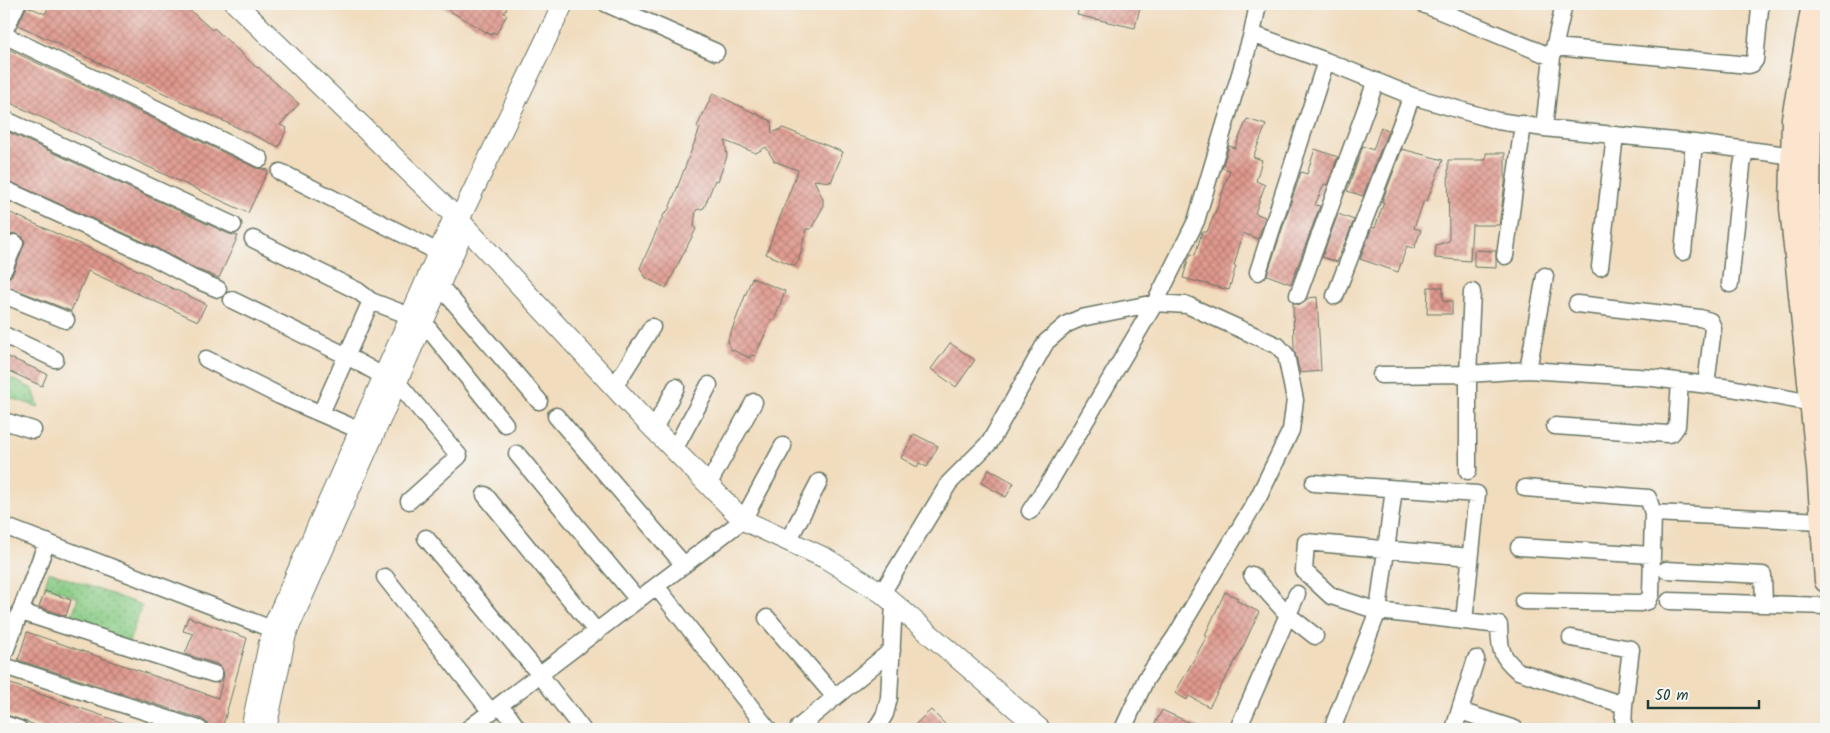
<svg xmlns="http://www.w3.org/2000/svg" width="1830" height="733" font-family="Kalam,sans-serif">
  <defs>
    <pattern id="grass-dots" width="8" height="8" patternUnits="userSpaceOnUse" patternTransform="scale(1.25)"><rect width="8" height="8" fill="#87ca83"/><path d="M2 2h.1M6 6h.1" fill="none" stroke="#6ea56c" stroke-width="1.8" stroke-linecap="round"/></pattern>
    <pattern id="building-cross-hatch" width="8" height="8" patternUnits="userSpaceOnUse" patternTransform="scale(1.25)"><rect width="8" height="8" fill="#e0988d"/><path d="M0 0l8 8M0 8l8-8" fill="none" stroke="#b57d74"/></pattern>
  </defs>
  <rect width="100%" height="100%" fill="#f6f6f2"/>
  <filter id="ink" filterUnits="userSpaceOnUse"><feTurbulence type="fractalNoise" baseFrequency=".02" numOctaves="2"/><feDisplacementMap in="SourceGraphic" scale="10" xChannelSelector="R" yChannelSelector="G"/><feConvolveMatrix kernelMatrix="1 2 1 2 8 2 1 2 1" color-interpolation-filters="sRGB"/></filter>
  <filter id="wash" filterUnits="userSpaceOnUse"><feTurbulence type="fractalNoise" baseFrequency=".0096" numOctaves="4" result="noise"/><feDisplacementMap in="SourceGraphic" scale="20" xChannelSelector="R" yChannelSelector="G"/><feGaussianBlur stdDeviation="1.12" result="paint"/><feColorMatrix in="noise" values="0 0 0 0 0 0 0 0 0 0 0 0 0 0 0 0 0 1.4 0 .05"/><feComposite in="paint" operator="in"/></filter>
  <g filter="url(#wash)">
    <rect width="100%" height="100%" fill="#f1dcbd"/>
    <!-- grass -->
    <path fill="url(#grass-dots)" stroke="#53845c" d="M4 375 33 389 39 407 4 396Z
      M49 572 142 605 129 642 70 621 78 598 45 586Z"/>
    <g id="blocks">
      <!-- building -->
      <path fill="url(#building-cross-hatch)" d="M50 4H183L212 30 214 28 257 68 258 67 299 104 280 125 287 128 279 147 18 25 27 6 45 14Z
        M438 4H500L507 8 504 13 507 15 496 34 493 32 491 35Z
        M1080 4H1126L1140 7 1135 28 1077 15Z
        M4 47 256 168 268 170 248 213 4 100Z
        M713 93 771 121 772 133 783 128 843 152 831 182 814 180 823 199V207L811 229H806L799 260 795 266 766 254 798 170 774 161 766 147 756 153 725 141 727 156 718 181 715 180 704 208 696 210 694 226 696 229 666 288 646 278 640 268 664 214 669 209 700 128 697 127Z
        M1247 119 1266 125 1253 157 1262 160 1256 181 1265 185 1255 213 1265 217 1258 239 1243 233 1234 266H1236L1229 290 1183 278 1188 260 1191 254 1195 255 1202 232H1207L1219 203 1230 170 1222 168 1229 146 1235 148Z
        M1381 127 1388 130 1363 196 1347 191 1363 146 1373 150Z
        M4 130 229 234 238 236 219 278 196 269 155 247 4 179V167L10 152 4 149Z
        M1315 149 1338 157 1327 185 1324 184 1315 205 1320 206 1291 284 1267 275 1301 172 1307 174Z
        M1402 149 1443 160 1427 201 1424 200 1414 228 1421 230 1414 249 1407 246 1398 272 1360 259 1372 227 1375 228 1384 202H1382Z
        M1486 153H1505V183L1499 225H1472L1470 261 1435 258 1436 245 1449 241 1448 160H1486Z
        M4 210 151 276 150 278 206 304 198 321 88 271 71 311 4 285V279L10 277 13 273 25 242 23 237 14 233 9 235 4 244Z
        M1338 214 1354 220 1337 262 1322 257Z
        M1474 250 1496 251V268L1474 267Z
        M752 278 785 291 774 321 772 319 755 356 751 355 750 358 730 349 728 340Z
        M1428 287H1443V301H1452V314H1427Z
        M1317 297 1321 371 1300 373 1294 349 1293 303 1300 305 1305 302 1308 298Z
        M950 343 975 360 956 387 931 369Z
        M4 355 47 374 42 386 4 369Z
        M914 434 938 446 927 467 919 463 917 467 901 458Z
        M989 469 1014 483 1006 497 981 483Z
        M45 591 71 600 66 616 39 607Z
        M1225 592 1238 598 1237 601 1259 612 1241 651 1209 707 1189 696 1187 700 1175 693 1207 636 1205 635Z
        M188 617 247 638 222 729 209 727 207 723 202 719 18 660 27 632 218 698 224 675 222 668 217 664 185 654 193 634 183 631Z
        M8 683 135 727V729H41V727L4 714V697Z
        M931 710 950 729H911L923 717Z
        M1162 710 1203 729H1152Z"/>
    </g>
  </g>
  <g filter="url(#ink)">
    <use href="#blocks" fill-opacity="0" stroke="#687564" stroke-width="1"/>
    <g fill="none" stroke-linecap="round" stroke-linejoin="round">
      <!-- minor casing -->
      <g stroke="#687564" stroke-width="19">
        <path id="minor" d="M607 4 716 52
          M1423 4 1552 57 1544 128
          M4 32 17 4
          M1252 34 1326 61 1412 96 1498 121 1544 128 1694 143 1802 157
          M4 35 260 159
          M1555 47 1749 65 1752 64 1755 60 1760 9 1757 4
          M1552 57 1564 4
          M1811 115H1826
          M4 119 233 225
          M280 172 438 252
          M4 189 151 256 192 278 218 289
          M253 239 358 291 371 301 410 316
          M1683 252 1694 143
          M1505 256 1523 124
          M1600 267 1615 135
          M4 269 15 243
          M1258 272 1326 61
          M1730 284 1742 166 1745 150
          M440 286 539 401
          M4 295 66 320
          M1298 295 1376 81
          M1335 296 1412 96
          M232 300 347 356 383 376
          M1577 304 1700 318 1710 321 1713 328 1706 385
          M424 323 505 424
          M4 335 55 359
          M206 359 280 396 359 430
          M1528 370 1545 276
          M1381 375 1468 374 1528 370 1653 378 1731 388 1812 403
          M397 382 459 456 409 501
          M614 387 652 327
          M321 413 371 301
          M556 416 684 565
          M4 421 33 430
          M1555 426 1668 434 1672 433 1677 426 1680 382
          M654 429 676 387
          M674 450 709 385
          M517 454 638 600
          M1468 471V374L1472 292
          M1314 483 1477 494 1464 621
          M708 485 754 402
          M1525 488 1648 498 1653 513 1822 521
          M485 495 597 632
          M1030 511 1049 483 1155 303 1196 221 1252 34 1258 4
          M4 526 282 633
          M426 538 540 675 582 729
          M788 541 819 482
          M1519 547 1652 555
          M1470 557 1306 542 1304 571 1331 596 1378 611 1499 625C1500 648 1499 655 1518 671L1624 705 1623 729
          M1666 570 1763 575 1764 604
          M1252 575 1288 615 1315 636
          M385 577 491 712
          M656 586 768 729
          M882 593 949 483 990 442 1046 342 1067 324 1081 318 1155 303 1187 305 1278 346 1286 355 1295 400 1291 430 1259 496 1175 637 1146 679 1123 729
          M1523 601 1640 603 1648 601 1651 594 1653 513
          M1669 601 1826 606
          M21 612 214 674
          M767 618 835 697
          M1571 638 1631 649 1624 705
          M4 654 47 542
          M4 666 199 729
          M501 705 518 729
          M1460 711 1515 729
          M4 724 19 729
          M799 727 892 650
          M468 729 743 520 783 446
          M876 729 885 714 889 698 894 603
          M1238 729 1297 594
          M1332 729 1378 611 1394 489
          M1454 729 1476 659"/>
      </g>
      <!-- tertiary casing -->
      <g stroke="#687564" stroke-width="22">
        <path id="tertiary" d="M236 4 459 220 640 415 743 520 825 558 882 593 1040 729
          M459 220 563 4
          M251 729 272 629 455 215
          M266 729 286 634 465 227"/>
      </g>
      <!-- secondary casing -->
      <g stroke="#687564" stroke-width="25">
        <path id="secondary" d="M1813 4 1793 118 1791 208 1818 468 1826 581
          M1826 27 1810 120 1809 207 1826 374"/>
      </g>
      <!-- minor -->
      <use href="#minor" stroke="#fff" stroke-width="16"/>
      <!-- tertiary -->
      <use href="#tertiary" stroke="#fff" stroke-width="20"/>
      <!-- secondary -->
      <use href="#secondary" stroke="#fbe5cf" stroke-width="22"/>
    </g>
  </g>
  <!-- margin -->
  <rect width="1830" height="733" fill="none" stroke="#f6f6f2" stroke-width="20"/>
  <!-- scale -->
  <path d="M1648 700v8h111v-8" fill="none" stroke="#1f3d34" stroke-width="2.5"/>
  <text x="1655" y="700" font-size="15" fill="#1f3d34" stroke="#f6f6f2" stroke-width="4" paint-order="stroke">50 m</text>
</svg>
